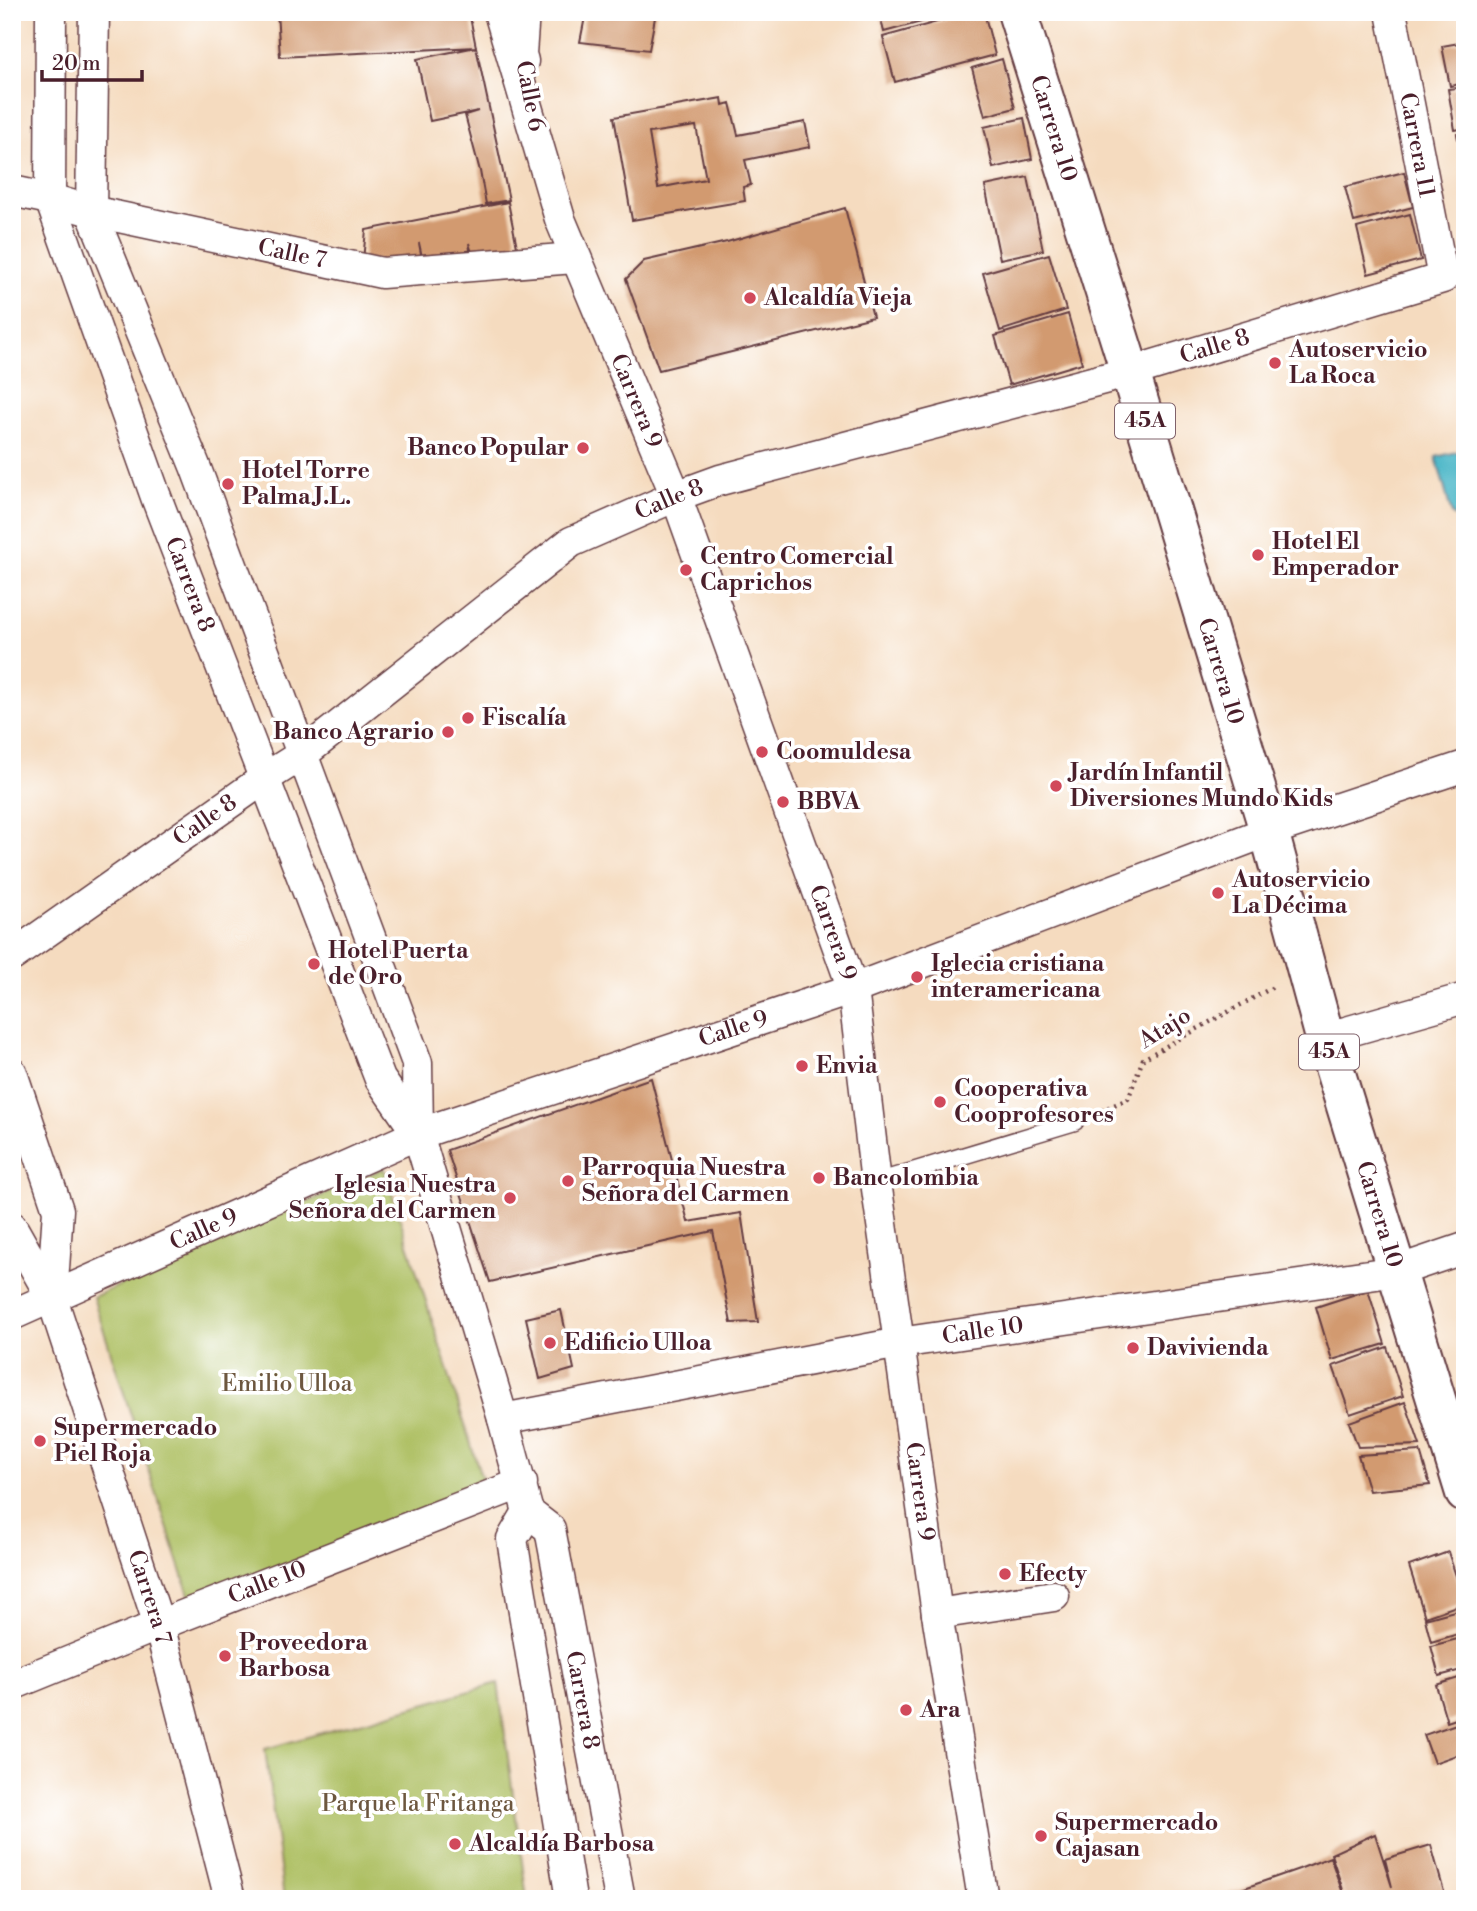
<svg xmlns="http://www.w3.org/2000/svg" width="1477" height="1911" font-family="'Libre Bodoni',serif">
  <rect width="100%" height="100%" fill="#fff"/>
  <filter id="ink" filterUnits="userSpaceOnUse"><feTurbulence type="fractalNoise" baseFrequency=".0143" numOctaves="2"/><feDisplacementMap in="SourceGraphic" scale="14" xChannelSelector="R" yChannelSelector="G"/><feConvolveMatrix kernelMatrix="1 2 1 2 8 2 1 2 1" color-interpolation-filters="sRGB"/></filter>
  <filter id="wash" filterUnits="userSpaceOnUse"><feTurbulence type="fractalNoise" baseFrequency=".00686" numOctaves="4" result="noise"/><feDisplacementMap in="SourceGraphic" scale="28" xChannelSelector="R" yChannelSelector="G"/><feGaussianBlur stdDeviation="1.57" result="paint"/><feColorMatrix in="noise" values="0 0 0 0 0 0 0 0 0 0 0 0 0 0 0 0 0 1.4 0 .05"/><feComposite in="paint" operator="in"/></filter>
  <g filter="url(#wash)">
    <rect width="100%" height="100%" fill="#f5dbbf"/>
    <!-- green -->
    <path fill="#aec063" stroke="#7c7047" stroke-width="2" d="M384 1168 485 1489 192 1604 93 1297Z
      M498 1683 527 1899H284L265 1749Z"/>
    <!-- water -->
    <path fill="#4ab6c7" stroke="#4a6a79" stroke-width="2" d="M1465 450V517L1458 519 1452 515 1436 457Z"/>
    <g id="blocks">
      <!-- building -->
      <path fill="#d29a6f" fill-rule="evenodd" d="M277 12H469L476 47 280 57Z
        M586 12H656L649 50 580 42Z
        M879 12H955V13L884 32Z
        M973 12H984L995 55 895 82 883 37Z
        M1465 42V83L1450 86 1442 46Z
        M476 47 509 200 486 204 480 171 465 115 478 111 430 121 417 59Z
        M1002 59 1015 108 985 116 972 68Z
        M1465 87V128L1455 130 1448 89Z
        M722 98 723 105 730 103 738 135 805 122 810 147 745 160 751 185 743 187 745 201 632 220 614 117ZM696 126 706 179 658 188 649 133Z
        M1024 118 1032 159 993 168 984 127Z
        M1465 133V149H1460L1457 134Z
        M1404 172 1413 207 1354 222 1345 187Z
        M1028 177 1043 250 1000 259 985 186Z
        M508 202 517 247 473 256 469 243 471 256 424 266 419 243 423 265 363 260 366 230Z
        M845 208 873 317 659 370 626 279 644 261 727 242Z
        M1410 214 1421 260 1368 274 1357 228Z
        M1049 254 1066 310 1000 331 983 273Z
        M1068 314 1082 363 1009 385 995 336Z
        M651 1078 688 1222 741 1213 758 1322 731 1323 713 1231 490 1282 447 1150Z
        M1368 1290 1385 1344 1332 1360 1316 1307Z
        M561 1310 574 1369 540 1379 526 1318Z
        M1387 1347 1403 1396 1350 1414 1333 1366Z
        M1405 1402 1420 1445 1358 1447 1349 1422Z
        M1420 1451 1430 1485 1369 1491 1358 1455Z
        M1448 1552 1465 1603 1425 1617 1409 1566Z
        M1465 1608V1632L1431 1642 1425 1619Z
        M1465 1637V1669L1439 1676 1431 1646Z
        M1465 1676V1716L1447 1722 1436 1685Z
        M1465 1721V1752L1434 1763 1424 1735Z
        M1375 1834 1392 1887 1385 1859 1431 1845 1446 1899H1346L1331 1854Z
        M1330 1857 1345 1899H1213L1299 1869Z"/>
    </g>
  </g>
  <g filter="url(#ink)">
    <use href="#blocks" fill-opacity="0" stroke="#643b41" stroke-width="2"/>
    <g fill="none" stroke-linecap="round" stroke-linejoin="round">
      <!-- service casing -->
      <g stroke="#643b41" stroke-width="19">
        <path id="service" d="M876 1182 1075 1122"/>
      </g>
      <!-- minor casing -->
      <g stroke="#643b41" stroke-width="33">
        <g id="minor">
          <path id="s1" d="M51 12 50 199 156 497 380 1079 418 1134"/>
          <path id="s2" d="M94 12 91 211 195 466 417 1063 418 1134 503 1419 528 1512 550 1529 620 1899"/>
          <path id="s3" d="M499 12 560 219 676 496 853 989 876 1182 899 1343 937 1614 983 1899"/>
          <path d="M523 61 521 54 524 12"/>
          <path id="s4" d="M12 191 50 199 91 211 382 273 575 258"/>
          <path id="s5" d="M12 956 265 778 303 754 571 542 676 496 720 480 1130 372 1443 278 1391 12"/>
          <path d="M1325 1038 1465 998"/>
          <path d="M12 1073 58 1210 52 1298"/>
          <path id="s6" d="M12 1227 52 1298 159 1625 230 1899"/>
          <path id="s7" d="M12 1315 418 1134 853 989 1269 831 1465 766"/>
          <path id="s8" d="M503 1419 899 1343 1397 1271 1465 1248"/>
          <path d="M528 1512 512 1539 571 1899"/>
          <path d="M937 1614 1054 1596"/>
          <path id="s9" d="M12 1685 159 1625 522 1483"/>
        </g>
      </g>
      <!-- trunk casing -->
      <g stroke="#643b41" stroke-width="42">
        <g id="trunk">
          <path id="s10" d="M1017 12 1130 372 1269 831 1325 1038 1465 1493"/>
        </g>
      </g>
      <!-- path -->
      <path stroke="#643b41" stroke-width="4.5" stroke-dasharray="2 5" stroke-linecap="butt" d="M1095 1113 1128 1099 1143 1059 1275 986"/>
      <!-- service -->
      <use href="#service" stroke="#fff" stroke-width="16"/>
      <!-- minor -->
      <use href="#minor" stroke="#fff" stroke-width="30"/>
      <!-- trunk -->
      <use href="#trunk" stroke="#fff" stroke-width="38"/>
    </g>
  </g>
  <!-- markers -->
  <g fill="#d1495b" stroke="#fff" stroke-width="2.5">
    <circle cx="750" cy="298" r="7"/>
    <circle cx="1275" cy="363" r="7"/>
    <circle cx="583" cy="448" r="7"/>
    <circle cx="228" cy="484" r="7"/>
    <circle cx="1258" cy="555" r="7"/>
    <circle cx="686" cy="570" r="7"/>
    <circle cx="468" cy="718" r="7"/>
    <circle cx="448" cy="732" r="7"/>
    <circle cx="762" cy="752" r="7"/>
    <circle cx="1056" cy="786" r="7"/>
    <circle cx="783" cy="802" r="7"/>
    <circle cx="1218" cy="893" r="7"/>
    <circle cx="314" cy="964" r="7"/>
    <circle cx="917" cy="977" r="7"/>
    <circle cx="802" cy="1066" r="7"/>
    <circle cx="940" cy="1102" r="7"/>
    <circle cx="819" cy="1178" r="7"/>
    <circle cx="568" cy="1181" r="7"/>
    <circle cx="510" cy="1198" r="7"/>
    <circle cx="550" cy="1343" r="7"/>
    <circle cx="1133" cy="1348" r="7"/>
    <circle cx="40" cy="1441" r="7"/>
    <circle cx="1005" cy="1574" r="7"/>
    <circle cx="225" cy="1656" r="7"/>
    <circle cx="906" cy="1710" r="7"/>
    <circle cx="1041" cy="1836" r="7"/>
    <circle cx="455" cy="1844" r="7"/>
  </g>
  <g text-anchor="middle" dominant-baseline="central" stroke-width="7" stroke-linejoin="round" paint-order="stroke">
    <!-- shield labels -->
    <g fill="#fff" stroke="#80626b" stroke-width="2">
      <rect x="1115" y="403.5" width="60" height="35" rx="5"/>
      <rect x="1299" y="1034.5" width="60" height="35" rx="5"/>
    </g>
    <g font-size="21" font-weight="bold" fill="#4a1f2b">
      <text x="1145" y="421">45A</text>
      <text x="1329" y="1052">45A</text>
    </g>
    <!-- street labels -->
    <g font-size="23" fill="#4a1f2b" stroke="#fff">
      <text transform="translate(530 96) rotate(79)">Calle 6</text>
      <text stroke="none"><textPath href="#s10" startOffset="122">Carrera 10</textPath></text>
      <text transform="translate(1417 145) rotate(79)">Carrera 11</text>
      <text stroke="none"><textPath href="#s4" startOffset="287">Calle 7</textPath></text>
      <text stroke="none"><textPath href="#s5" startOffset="1370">Calle 8</textPath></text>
      <text stroke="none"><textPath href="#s3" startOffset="413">Carrera 9</textPath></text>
      <text stroke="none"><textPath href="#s5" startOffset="803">Calle 8</textPath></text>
      <text stroke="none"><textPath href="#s1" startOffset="597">Carrera 8</textPath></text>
      <text stroke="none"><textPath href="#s10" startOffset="690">Carrera 10</textPath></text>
      <text stroke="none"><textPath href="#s5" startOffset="236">Calle 8</textPath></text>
      <text stroke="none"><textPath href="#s3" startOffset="980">Carrera 9</textPath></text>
      <text transform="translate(1165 1028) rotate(-32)">Atajo</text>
      <text stroke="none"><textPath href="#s7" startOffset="777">Calle 9</textPath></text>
      <text stroke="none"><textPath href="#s10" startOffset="1256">Carrera 10</textPath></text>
      <text stroke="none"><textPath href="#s7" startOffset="210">Calle 9</textPath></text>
      <text stroke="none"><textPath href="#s8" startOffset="488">Calle 10</textPath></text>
      <text stroke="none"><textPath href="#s3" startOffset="1547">Carrera 9</textPath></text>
      <text stroke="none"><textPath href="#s9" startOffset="275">Calle 10</textPath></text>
      <text stroke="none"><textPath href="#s6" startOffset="396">Carrera 7</textPath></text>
      <text stroke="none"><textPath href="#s2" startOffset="1778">Carrera 8</textPath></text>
    </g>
    <!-- poi labels -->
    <g font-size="23" font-weight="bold" fill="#4a1f2b" stroke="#fff" text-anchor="start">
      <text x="764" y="298">Alcaldía Vieja</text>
      <text x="1289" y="350">Autoservicio<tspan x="1289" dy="26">La Roca</tspan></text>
      <text x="569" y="448" text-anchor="end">Banco Popular</text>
      <text x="242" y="471">Hotel Torre<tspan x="242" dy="26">Palma J.L.</tspan></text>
      <text x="1272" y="542">Hotel El<tspan x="1272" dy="26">Emperador</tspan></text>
      <text x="700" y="557">Centro Comercial<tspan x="700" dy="26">Caprichos</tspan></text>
      <text x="482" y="718">Fiscalía</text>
      <text x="434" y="732" text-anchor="end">Banco Agrario</text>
      <text x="776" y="752">Coomuldesa</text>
      <text x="1070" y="773">Jardín Infantil<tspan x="1070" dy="26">Diversiones Mundo Kids</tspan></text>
      <text x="797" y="802">BBVA</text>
      <text x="1232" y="880">Autoservicio<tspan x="1232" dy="26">La Décima</tspan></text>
      <text x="328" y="951">Hotel Puerta<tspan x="328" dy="26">de Oro</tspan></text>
      <text x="931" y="964">Iglecia cristiana<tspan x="931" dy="26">interamericana</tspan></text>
      <text x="816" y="1066">Envia</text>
      <text x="954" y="1089">Cooperativa<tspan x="954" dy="26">Cooprofesores</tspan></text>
      <text x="582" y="1168">Parroquia Nuestra<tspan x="582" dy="26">Señora del Carmen</tspan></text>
      <text x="833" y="1178">Bancolombia</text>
      <text x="496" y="1185" text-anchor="end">Iglesia Nuestra<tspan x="496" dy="26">Señora del Carmen</tspan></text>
      <text x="564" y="1343">Edificio Ulloa</text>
      <text x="1147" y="1348">Davivienda</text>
      <text x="54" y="1428">Supermercado<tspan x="54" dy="26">Piel Roja</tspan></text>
      <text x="1019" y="1574">Efecty</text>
      <text x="239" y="1643">Proveedora<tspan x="239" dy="26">Barbosa</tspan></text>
      <text x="920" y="1710">Ara</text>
      <text x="1055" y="1823">Supermercado<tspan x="1055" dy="26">Cajasan</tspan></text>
      <text x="469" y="1844">Alcaldía Barbosa</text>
    </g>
    <!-- park labels -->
    <g font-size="23" fill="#6d573f" stroke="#fff">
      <text x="287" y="1384">Emilio Ulloa</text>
      <text x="418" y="1804">Parque la Fritanga</text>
    </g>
  </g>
  <!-- margin -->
  <rect width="1477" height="1911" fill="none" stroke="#fff" stroke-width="42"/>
  <!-- scale -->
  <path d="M42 70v10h100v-10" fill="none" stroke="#4a1f2b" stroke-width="3.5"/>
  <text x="52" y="70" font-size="21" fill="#4a1f2b" stroke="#ffffff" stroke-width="5" paint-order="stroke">20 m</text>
</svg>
